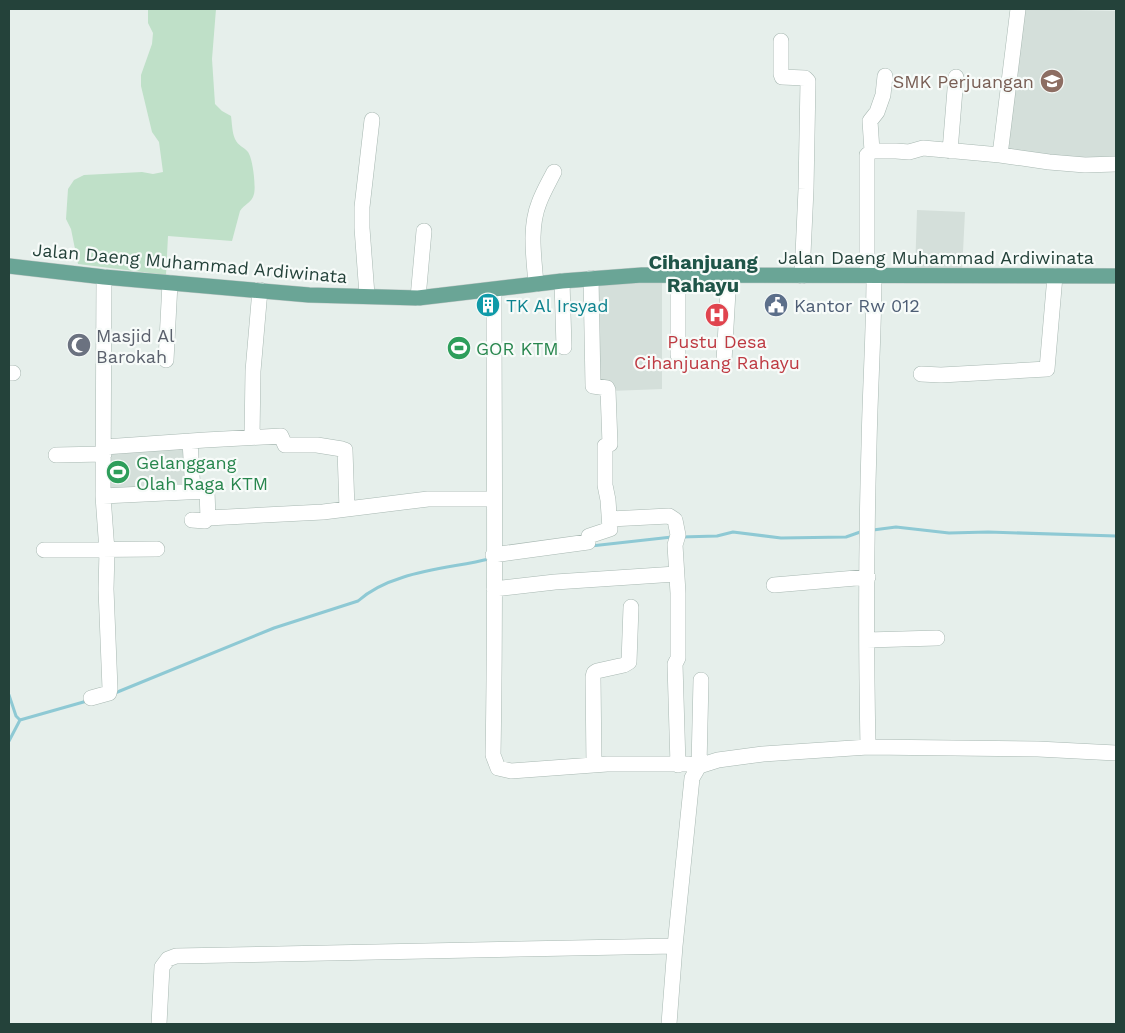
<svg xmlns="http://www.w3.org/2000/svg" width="1125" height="1033" font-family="'Work Sans',sans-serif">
  <rect width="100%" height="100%" fill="#e6efeb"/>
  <!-- built -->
  <path fill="#d4dfda" d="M1023 9 1116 11V160L1081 159 1005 151Z
    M917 210 965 212 962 272H915Z
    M662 280V389L611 391 594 384 593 282Z
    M190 442 192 490 106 495V449Z"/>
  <!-- green -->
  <path fill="#bfe0c8" d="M148 9H216L212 59 215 104 222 111 231 116C232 123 232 132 235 139 238 146 244 147 248 152 253 159 256 187 254 194 252 203 244 204 240 211L232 241 168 236 166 275 78 264 71 229 66 219 68 189 74 180 84 175 142 172 153 174 163 172 159 142 152 132 141 86V75L152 44 153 33 148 23Z"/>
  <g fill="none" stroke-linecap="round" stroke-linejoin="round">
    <!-- stream -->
    <path stroke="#8ec9d4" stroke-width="3" d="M873 530 896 527 949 533 988 532 1116 536
      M681 537 717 536 733 532 781 538 846 537 863 531
      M591 546 672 537
      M115 693 274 628 358 601C391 571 448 569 489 559
      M9 695 16 716 20 720
      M9 741 20 720 87 701"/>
    <!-- minor casing -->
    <g stroke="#a8b8b2" stroke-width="16">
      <path id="minor" d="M781 41V74L782 77 805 78 808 81 806 189 802 276
        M872 151H896L909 152 923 148 1000 155 1049 162 1085 165 1116 164
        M950 151 956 77
        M1000 155 1018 9
        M867 275V155L872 151 870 121 877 112 883 95 885 76
        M562 281 564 347
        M536 284C534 258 529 228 539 203 543 192 549 182 554 172
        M494 290C494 445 496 600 493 755L498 768 511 771 607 764H689L699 766 701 680
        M367 295 362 228V207L372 120
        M418 298 424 231
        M678 355V274
        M166 360 170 283
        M724 361 729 274
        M9 373H13
        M921 374 941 375 1047 369 1055 276
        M252 437 253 371 260 290
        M190 441 193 492
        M104 447 205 440 281 436 285 445H317L342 449 345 450 347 509
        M56 455 104 454
        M103 496 207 491 208 518
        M610 519 669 516 675 520 678 535 675 545 678 593V658L675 664 678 765
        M192 520 205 521 208 518 323 512 428 499H494
        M44 550 157 549
        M493 555 588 542 589 536 610 529 608 500 605 485V446L610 444 608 390 607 388 593 386 591 278
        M774 585 868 577
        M494 589 555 582 676 574
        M867 640 937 638
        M91 698 109 693 110 689 106 589 107 551 103 496 104 277
        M868 747C866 647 866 546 869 446 870 389 874 332 874 275
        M594 765 593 677 594 673 597 671 624 665 629 662 631 607
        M159 1024 162 967 168 959 176 956 675 946
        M669 1024 675 946 692 778 699 766 718 760 763 754 868 747 1038 749 1116 753"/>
    </g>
    <!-- major casing -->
    <g stroke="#c2cac8" stroke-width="16">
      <path id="major" d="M9 266 104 277 309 295 418 298 562 281 642 275 1116 276"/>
    </g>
    <!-- minor -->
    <use href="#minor" stroke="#fff" stroke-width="15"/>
    <!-- major -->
    <use href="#major" stroke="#6aa596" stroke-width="15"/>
  </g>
  <!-- icons -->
  <defs>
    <g id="school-disc" transform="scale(1.25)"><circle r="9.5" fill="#8d6e63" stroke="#f7fbf9"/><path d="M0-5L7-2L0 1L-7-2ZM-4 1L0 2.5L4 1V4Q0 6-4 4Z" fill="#fff"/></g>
    <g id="building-disc" transform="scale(1.25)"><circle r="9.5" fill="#0f9aa8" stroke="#f7fbf9"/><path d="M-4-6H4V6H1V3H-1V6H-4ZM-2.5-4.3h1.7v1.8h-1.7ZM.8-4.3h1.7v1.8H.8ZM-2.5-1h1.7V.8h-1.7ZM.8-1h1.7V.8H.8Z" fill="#fff"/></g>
    <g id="civic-disc" transform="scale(1.25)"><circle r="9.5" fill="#5c6f8a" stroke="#f7fbf9"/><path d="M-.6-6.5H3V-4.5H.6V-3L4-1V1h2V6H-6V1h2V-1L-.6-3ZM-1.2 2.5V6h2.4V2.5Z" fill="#fff"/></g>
    <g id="hospital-disc" transform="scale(1.25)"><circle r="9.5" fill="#e0444e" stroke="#f7fbf9"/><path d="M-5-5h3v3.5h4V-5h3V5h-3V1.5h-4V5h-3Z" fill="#fff"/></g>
    <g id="mosque-disc" transform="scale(1.25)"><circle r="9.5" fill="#6b7280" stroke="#f7fbf9"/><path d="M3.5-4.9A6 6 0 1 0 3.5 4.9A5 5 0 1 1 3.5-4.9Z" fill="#fff"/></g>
    <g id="stadium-disc" transform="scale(1.25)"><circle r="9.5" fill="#2e9e5b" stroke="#f7fbf9"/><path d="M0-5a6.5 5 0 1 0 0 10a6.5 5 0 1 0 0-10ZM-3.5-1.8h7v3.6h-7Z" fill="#fff"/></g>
  </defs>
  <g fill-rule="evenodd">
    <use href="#school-disc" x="1052" y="81"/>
    <use href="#building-disc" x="488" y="305"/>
    <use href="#civic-disc" x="776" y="305"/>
    <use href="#hospital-disc" x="717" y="315"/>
    <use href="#mosque-disc" x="79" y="345"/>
    <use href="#stadium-disc" x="459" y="348"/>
    <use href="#stadium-disc" x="118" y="472"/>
  </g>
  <g text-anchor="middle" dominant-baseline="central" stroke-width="4.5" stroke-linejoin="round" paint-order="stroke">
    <!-- education labels -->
    <g font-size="18" fill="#785e54" stroke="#f7fbf9" text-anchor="end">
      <text x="1034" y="81">SMK Perjuangan</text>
    </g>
    <!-- street labels -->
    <g font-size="18" fill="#24423a" stroke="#f7fbf9">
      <text x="936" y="257">Jalan Daeng Muhammad Ardiwinata</text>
      <text transform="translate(190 263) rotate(5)">Jalan Daeng Muhammad Ardiwinata</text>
    </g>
    <!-- culture labels -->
    <g font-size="18" fill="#0d838f" stroke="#f7fbf9" text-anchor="start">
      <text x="506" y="305">TK Al Irsyad</text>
    </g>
    <!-- service labels -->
    <g font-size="18" fill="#4e5e75" stroke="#f7fbf9" text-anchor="start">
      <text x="794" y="305">Kantor Rw 012</text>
    </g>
    <!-- worship labels -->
    <g font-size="18" fill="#5b616d" stroke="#f7fbf9" text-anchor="start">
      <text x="96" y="335">Masjid Al<tspan x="96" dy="21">Barokah</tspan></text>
    </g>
    <!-- health labels -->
    <g font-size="18" fill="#be3a42" stroke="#f7fbf9">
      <text x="717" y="341">Pustu Desa<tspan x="717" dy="21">Cihanjuang Rahayu</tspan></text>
    </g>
    <!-- leisure labels -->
    <g font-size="18" fill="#27864d" stroke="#f7fbf9" text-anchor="start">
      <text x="476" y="348">GOR KTM</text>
      <text x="136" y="462">Gelanggang<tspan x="136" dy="21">Olah Raga KTM</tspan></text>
    </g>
    <!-- quarter labels -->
    <g font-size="20" font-weight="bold" fill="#1f5548" stroke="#f7fbf9">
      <text x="703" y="262">Cihanjuang<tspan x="703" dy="23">Rahayu</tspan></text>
    </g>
  </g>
  <!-- border -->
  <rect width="1125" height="1033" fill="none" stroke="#24423a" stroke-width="20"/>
</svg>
